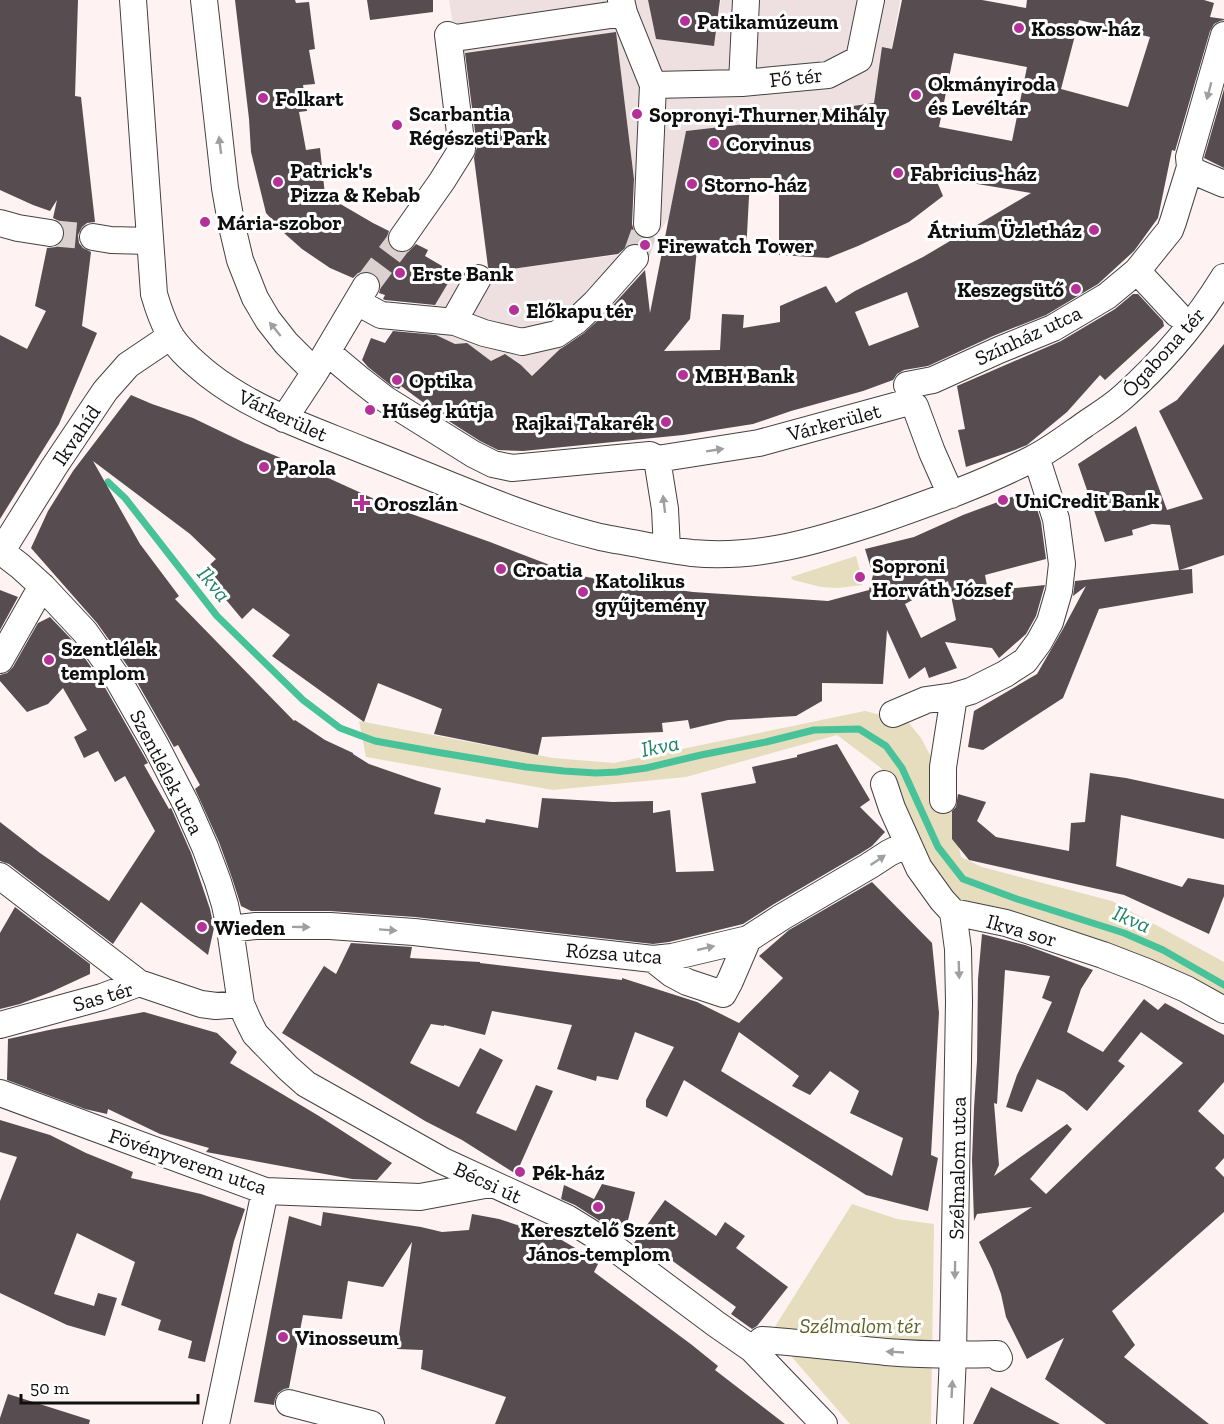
<svg xmlns="http://www.w3.org/2000/svg" width="1224" height="1424" font-family="'Zilla Slab',serif">
  <rect width="100%" height="100%" fill="#fef3f2"/>
  <!-- green -->
  <path fill="#e6dcbe" d="M856 556 862 578V585L838 588 821 587 793 580 791 577Z
    M865 711 908 722 921 738 960 812 956 833 961 857 982 867 1112 901 1224 962V1000L965 905 924 865 906 812 881 768 837 735 686 777 553 790 366 757 359 721 553 758 614 763Z
    M852 1204 897 1219 934 1224 931 1424H850L771 1333Z"/>
  <!-- plaza -->
  <path fill="#eee0e0" d="M449 0H648L656 39 714 46 721 0H900L887 75 885 101 817 111 746 124 686 131 669 218 660 231 639 220 616 32 461 53 455 38Z
    M625 254 569 340 532 376 521 365 505 354 491 361 467 343 461 344 458 346 433 334 429 340 416 333 454 273 488 272Z"/>
  <g fill="none" stroke-linecap="round" stroke-linejoin="round">
    <!-- stream -->
    <path stroke="#48c299" stroke-width="7" d="M108 482 125 498 217 616 303 700 340 728 375 741 436 752 526 767 564 771 596 773 617 772 646 768 701 755 766 742 814 730 859 729 886 746 902 768 938 847 963 879 1017 899 1124 933 1163 950 1224 985"/>
  </g>
  <!-- building -->
  <path fill="#574c50" fill-rule="evenodd" d="M0 0H78L75 96 81 97 95 222 87 223 82 227 78 235 79 243 83 248 91 252 82 326 97 333 59 424 0 519V335L27 349 46 311 35 306 47 248 56 247 62 242 65 235 64 227 59 221 53 218 57 200 50 211 33 205 0 190Z
    M235 0H295L296 3 309 2 315 49 309 50 315 84 303 85 307 111 299 112 306 150 320 148 325 195 373 223 389 231 387 237 388 244 394 251 401 253 408 252 416 244 428 250 425 256 454 273 435 305 385 300 383 299 385 295 379 293 381 286 379 279 374 273 366 271 358 273 353 278 330 268 302 249 284 233 266 213 251 152 249 119Z
    M367 0H433V12L370 20Z
    M648 0H720L714 46 656 39Z
    M902 0H982L1026 8 1027 0H1204L1214 3 1210 17 1224 19V20L1220 21 1214 24 1210 31 1175 151 1172 150 1158 218 1134 251 1098 284 1046 315 993 336 928 366 904 370 897 374 893 380 863 391 791 411 753 424 683 435 523 451 498 450 480 441 444 418 401 386 399 389 393 387 368 367 362 360 371 338 385 343 393 331 436 335 455 344 467 343 491 361 505 354 521 365 532 376 560 349 565 346 584 333 605 314 645 270 650 313 686 131 746 124 817 111 874 103 882 47 892 49ZM1079 20 1150 37 1128 107 1061 89ZM954 53 1027 67 1012 141 939 127ZM935 177 1031 193 923 257 855 291 836 303 826 286 780 306V322L743 328 744 315 722 314 720 350 664 351 690 319 697 249 746 253 750 178H779V255L828 258 858 246 909 222 943 196ZM907 292 919 327 869 346 855 312Z
    M616 32 634 179 632 224 634 231 641 237 642 245 637 243 630 244 618 254 491 272 488 267 474 158 477 147 465 53Z
    M1224 89V168L1204 158Z
    M1133 294H1138L1163 321 1164 326 1105 380 1100 375 1067 412 1027 445 1015 450 966 467 958 430 965 429 957 386 1061 341 1115 309Z
    M1224 344V555L1180 570 1192 569 1193 593 1099 609 1063 698 983 750 968 747 974 711 1037 674 1063 629 1086 586 1073 596 1075 581 1179 570 1170 525 1152 524 1132 530 1133 535 1105 542 1078 464 1136 426 1167 510 1203 499 1159 411 1177 400Z
    M131 395 152 404 193 418 245 443 326 477 392 507 490 542 576 575 609 581 693 592 828 601 869 590 873 575 865 549 914 537 963 515 1022 493 1033 497 1035 502 1041 522 1046 559 985 575 988 591 1045 585 1044 588 1036 616 1026 634 999 658 992 648 945 642 957 668 929 678 925 667 909 679 887 630 883 684 822 683V701L796 716 728 720 690 729 688 720 662 723 663 732 542 737 538 755 434 734 442 709 378 683 364 722 272 656 290 635 253 608 242 619 217 589 201 573 216 559 190 534 93 461 140 544 179 596 175 599 294 721 295 720 325 740 353 753V754L369 764 418 781 441 788 434 814 485 823 486 819 538 828 542 798 613 802 653 801V813L670 810 676 872 714 871 701 793 756 783 752 767 797 757V755L837 744 870 800 860 807 885 832 872 846 861 853 774 904 743 924 669 942 653 944 415 917 330 911H251L241 906 232 878 219 842 195 789 200 785 178 745 174 747 129 668 97 623 31 548 48 511 73 471ZM948 581 956 620 921 638 905 604Z
    M0 590 18 597 0 630Z
    M50 617 73 641 103 684 148 763 144 765 169 809 171 808 172 810 191 853 210 909 214 928 208 955 141 902 113 944 9 864 0 861V822L40 853 109 901 155 831 125 776 115 782 98 751 84 758 74 737 87 730 63 688 48 704 27 712 0 681V675L7 673 13 667 38 623Z
    M1090 773 1126 778 1224 799V839L1121 815 1116 866 1182 887 1188 878 1224 885V896L1209 934 1124 895 969 860 952 839V811L956 807 958 794 986 802 977 821 996 837 1069 851 1071 823 1085 822Z
    M872 882 932 943 939 1013 931 1155 938 1158 928 1211 866 1195 684 1080 667 1117 646 1107V1100L674 1047 635 1032 618 1080 597 1076 596 1081 557 1069 572 1025 492 1011 485 1035 444 1025V1026L431 1024 410 1063 459 1087 480 1048 503 1060 476 1113 516 1131 536 1085 553 1091 516 1174 462 1140 425 1121 282 1033 324 966 336 974 351 943 412 947 410 958 480 962V963L622 980V978L697 1002 739 1023 783 978 759 956 789 930ZM739 1032 799 1076 792 1086 810 1095 830 1071 859 1091 850 1113 903 1138 892 1176 721 1071Z
    M15 907 90 964V974L51 992 20 1004 0 1009V933Z
    M982 934 1025 945 1093 970 1081 989 1067 1032 1103 1052 1144 999 1158 1010 1165 1003 1224 1035V1082L1198 1111 1224 1135V1158L1215 1168 1224 1177V1212L1112 1311 1135 1345 1124 1357 1209 1424H1106L1045 1379 1064 1338 1027 1359 1006 1317 1001 1294 992 1269 979 1242 1032 1207 977 1214 974 1221 972 1160 974 1108 977 1061 978 979ZM1005 970 1050 976 1042 998 1052 1002 1017 1075 1006 1107 1022 1112 1037 1079 1064 1092 1087 1111 1125 1066 1118 1061 1141 1032 1183 1063 1046 1194 1030 1179 1072 1129 1067 1124 994 1176 999 1165 994 1103 997 1104Z
    M144 1012 217 1033 237 1052 230 1063 319 1116 392 1163 377 1180 352 1179 206 1152 209 1148 160 1134 108 1109 107 1114 85 1109 7 1080 8 1039 49 1030Z
    M0 1120 50 1135 86 1153 133 1172 131 1178 201 1194 245 1209 234 1241 205 1362 188 1358 192 1341 158 1330 161 1320 121 1305 135 1262 77 1233 54 1294 94 1306 98 1293 117 1298 105 1336 67 1325 0 1293V1201L17 1157 0 1152Z
    M602 1184 635 1192 626 1228 600 1221 575 1205 561 1199 564 1185 594 1199Z
    M665 1200 716 1236 725 1222 745 1236 736 1248 788 1287 757 1326 752 1329 731 1314 736 1307 663 1254 658 1261 634 1243Z
    M323 1212 421 1227 442 1232 469 1230 472 1214 499 1219 560 1239 599 1262 594 1272 692 1345 718 1366 715 1370 785 1424H495L506 1397 421 1369 423 1350 397 1349 412 1242 383 1287 348 1281 342 1319 303 1315 289 1388 284 1389 278 1393 275 1399 274 1405 254 1402 289 1216 321 1226Z
    M991 1387 1060 1424H973Z
    M8 1394 90 1420 89 1424H0V1418Z"/>
  <g fill="none" stroke-linecap="round" stroke-linejoin="round">
    <!-- minor-tunnel -->
    <path stroke="#dad1d0" stroke-width="26" stroke-dasharray="26 13" stroke-linecap="butt" d="M50 233 93 237
      M635 258 647 224
      M366 286 402 238"/>
    <!-- minor casing -->
    <g stroke="#424242" stroke-width="28">
      <path id="minor" d="M133 0 154 294C158 308 163 322 170 335 180 351 194 363 209 375 255 411 311 429 365 451 443 481 519 517 600 537 614 540 629 542 643 545 659 548 675 551 692 553 759 559 818 541 881 520 932 502 983 484 1032 459 1050 450 1067 437 1084 425 1097 416 1112 407 1124 396 1163 361 1197 321 1224 277
        M204 0 225 188 231 222 240 260 255 298 268 320 286 343 315 372
        M621 0 624 13 653 85
        M742 83 828 75 859 59 871 0
        M1190 167 1193 171 1224 184
        M0 223 18 228 50 233
        M647 224 653 85 742 83 746 0
        M93 237 111 240 150 241
        M402 238 442 181 462 149 448 35 455 38 624 13
        M1137 271 1177 314
        M357 302 381 315 455 322 484 333 522 342 557 334 576 321 595 303 635 258
        M455 322 456 317 478 278
        M327 352 358 378 385 399 473 454 493 464 512 468 650 455 657 459 759 443 909 402 915 406 932 452 951 495
        M907 385 933 380 999 350 1053 328 1107 296 1137 271 1170 230 1173 222 1190 167 1189 157 1224 35
        M284 419 315 372 366 286
        M657 459 665 509 667 549
        M2 552 20 566 42 586 85 632 116 676 156 746 186 804 205 847 218 882 225 905 230 929 241 1004 248 1020 255 1034 288 1068 306 1084 443 1161 567 1218 609 1244 716 1324 752 1349 824 1424
        M2 552 9 539 54 467 105 391 128 365 171 336
        M0 660 42 586
        M893 714 926 700 954 696 971 691 1005 674 1025 661 1039 642 1050 622 1059 591 1062 564 1056 519 1040 469 1034 458
        M884 784 892 808 919 868 942 900 953 912 1006 923 1103 955 1147 972 1186 989 1224 1010
        M943 800V767L954 696
        M0 876 139 983
        M230 929 256 926H330L414 932 653 959 672 957 748 939 782 917 869 866 889 853 907 844
        M653 959 672 974 687 982 723 994 730 981 748 939
        M0 1025 102 997 139 983 201 1004 216 1006 241 1004
        M0 1093 265 1191 420 1197 490 1184
        M752 1349 762 1340C804 1343 845 1348 886 1352 923 1355 960 1355 997 1354L999 1358
        M289 1403 371 1424
        M216 1424 265 1191
        M950 1424 953 1355 959 1002 958 949 953 912"/>
    </g>
    <!-- minor -->
    <use href="#minor" stroke="#fff" stroke-width="26"/>
  </g>
  <!-- one-way arrows -->
  <defs><path id="oneway-solid" d="M-6-.8H1V-3.2L6.5 0L1 3.2V.8H-6Z" transform="scale(1.5)"/></defs>
  <g fill="#9f9f9f">
    <use href="#oneway-solid" transform="translate(1209 91) rotate(105)"/>
    <use href="#oneway-solid" transform="translate(220 145) rotate(-97)"/>
    <use href="#oneway-solid" transform="translate(275 329) rotate(-129)"/>
    <use href="#oneway-solid" transform="translate(715 450) rotate(-9)"/>
    <use href="#oneway-solid" transform="translate(664 504) rotate(-97)"/>
    <use href="#oneway-solid" transform="translate(878 860) rotate(-34)"/>
    <use href="#oneway-solid" transform="translate(301 927) rotate(1)"/>
    <use href="#oneway-solid" transform="translate(388 930) rotate(4)"/>
    <use href="#oneway-solid" transform="translate(706 948) rotate(-13)"/>
    <use href="#oneway-solid" transform="translate(959 970) rotate(88)"/>
    <use href="#oneway-solid" transform="translate(955 1270) rotate(91)"/>
    <use href="#oneway-solid" transform="translate(895 1352) rotate(-177)"/>
    <use href="#oneway-solid" transform="translate(952 1389) rotate(-87)"/>
  </g>
  <!-- markers -->
  <g fill="#b43298" stroke="#fff" stroke-width="2">
    <circle cx="685" cy="21" r="6"/>
    <circle cx="1019" cy="28" r="6"/>
    <circle cx="916" cy="95" r="6"/>
    <circle cx="263" cy="98" r="6"/>
    <circle cx="637" cy="114" r="6"/>
    <circle cx="397" cy="125" r="6"/>
    <circle cx="714" cy="143" r="6"/>
    <circle cx="898" cy="173" r="6"/>
    <circle cx="278" cy="182" r="6"/>
    <circle cx="692" cy="184" r="6"/>
    <circle cx="205" cy="222" r="6"/>
    <circle cx="1094" cy="230" r="6"/>
    <circle cx="645" cy="245" r="6"/>
    <circle cx="400" cy="273" r="6"/>
    <circle cx="1076" cy="289" r="6"/>
    <circle cx="514" cy="310" r="6"/>
    <circle cx="683" cy="375" r="6"/>
    <circle cx="397" cy="380" r="6"/>
    <circle cx="370" cy="410" r="6"/>
    <circle cx="666" cy="422" r="6"/>
    <circle cx="264" cy="467" r="6"/>
    <circle cx="1003" cy="500" r="6"/>
    <path d="M359 494h6v6h6v6h-6v6h-6v-6h-6v-6h6z"/>
    <circle cx="501" cy="569" r="6"/>
    <circle cx="860" cy="577" r="6"/>
    <circle cx="583" cy="592" r="6"/>
    <circle cx="49" cy="660" r="6"/>
    <circle cx="202" cy="927" r="6"/>
    <circle cx="520" cy="1172" r="6"/>
    <circle cx="598" cy="1207" r="6"/>
    <circle cx="283" cy="1337" r="6"/>
  </g>
  <g text-anchor="middle" dominant-baseline="central" stroke-width="6" stroke-linejoin="round" paint-order="stroke">
    <!-- poi labels -->
    <g font-size="21" font-weight="bold" fill="#0f0f0f" stroke="#fff" text-anchor="start">
      <text x="697" y="21">Patikamúzeum</text>
      <text x="1031" y="28">Kossow-ház</text>
      <text x="928" y="83">Okmányiroda<tspan x="928" dy="24">és Levéltár</tspan></text>
      <text x="275" y="98">Folkart</text>
      <text x="409" y="113">Scarbantia<tspan x="409" dy="24">Régészeti Park</tspan></text>
      <text x="649" y="114">Sopronyi-Thurner Mihály</text>
      <text x="726" y="143">Corvinus</text>
      <text x="290" y="170">Patrick's<tspan x="290" dy="24">Pizza &amp; Kebab</tspan></text>
      <text x="910" y="173">Fabricius-ház</text>
      <text x="704" y="184">Storno-ház</text>
      <text x="217" y="222">Mária-szobor</text>
      <text x="1082" y="230" text-anchor="end">Átrium Üzletház</text>
      <text x="657" y="245">Firewatch Tower</text>
      <text x="412" y="273">Erste Bank</text>
      <text x="1064" y="289" text-anchor="end">Keszegsütő</text>
      <text x="526" y="310">Előkapu tér</text>
      <text x="695" y="375">MBH Bank</text>
      <text x="409" y="380">Optika</text>
      <text x="382" y="410">Hűség kútja</text>
      <text x="654" y="422" text-anchor="end">Rajkai Takarék</text>
      <text x="276" y="467">Parola</text>
      <text x="1015" y="500">UniCredit Bank</text>
      <text x="374" y="503">Oroszlán</text>
      <text x="872" y="565">Soproni<tspan x="872" dy="24">Horváth József</tspan></text>
      <text x="513" y="569">Croatia</text>
      <text x="595" y="580">Katolikus<tspan x="595" dy="24">gyűjtemény</tspan></text>
      <text x="61" y="648">Szentlélek<tspan x="61" dy="24">templom</tspan></text>
      <text x="214" y="927">Wieden</text>
      <text x="532" y="1172">Pék-ház</text>
      <text x="598" y="1229" text-anchor="middle">Keresztelő Szent<tspan x="598" dy="24">János-templom</tspan></text>
      <text x="295" y="1337">Vinosseum</text>
    </g>
    <!-- street labels -->
    <g font-size="21" fill="#0f0f0f" stroke="#fff">
      <text transform="translate(796 77) rotate(-6)">Fő tér</text>
      <text transform="translate(1028 335) rotate(-25)">Színház utca</text>
      <text transform="translate(1163 352) rotate(-48)">Ógabona tér</text>
      <text transform="translate(283 415) rotate(25)">Várkerület</text>
      <text transform="translate(834 422) rotate(-15)">Várkerület</text>
      <text transform="translate(76 435) rotate(-56)">Ikvahíd</text>
      <text transform="translate(167 772) rotate(63)">Szentlélek utca</text>
      <text transform="translate(1022 930) rotate(16)">Ikva sor</text>
      <text transform="translate(614 953) rotate(4)">Rózsa utca</text>
      <text transform="translate(103 996) rotate(-16)">Sas tér</text>
      <text transform="translate(188 1161) rotate(19)">Fövényverem utca</text>
      <text transform="translate(957 1168) rotate(-89)">Szélmalom utca</text>
      <text transform="translate(488 1182) rotate(25)">Bécsi út</text>
    </g>
    <!-- park labels -->
    <g font-size="21" font-style="italic" fill="#5e6224" stroke="#fff">
      <text x="860" y="1325">Szélmalom tér</text>
    </g>
    <!-- water labels -->
    <g font-size="22" font-style="italic" fill="#1f8365" stroke="#fff">
      <text transform="translate(214 584) rotate(50)">Ikva</text>
      <text transform="translate(660 746) rotate(-11)">Ikva</text>
      <text transform="translate(1132 919) rotate(23)">Ikva</text>
    </g>
  </g>
  <!-- scale -->
  <path d="M21 1394v9h177v-9" fill="none" stroke="#0f0f0f" stroke-width="3"/>
  <text x="30" y="1394" font-size="18" fill="#0f0f0f" stroke="#ffffff" stroke-width="4.5" paint-order="stroke">50 m</text>
</svg>
